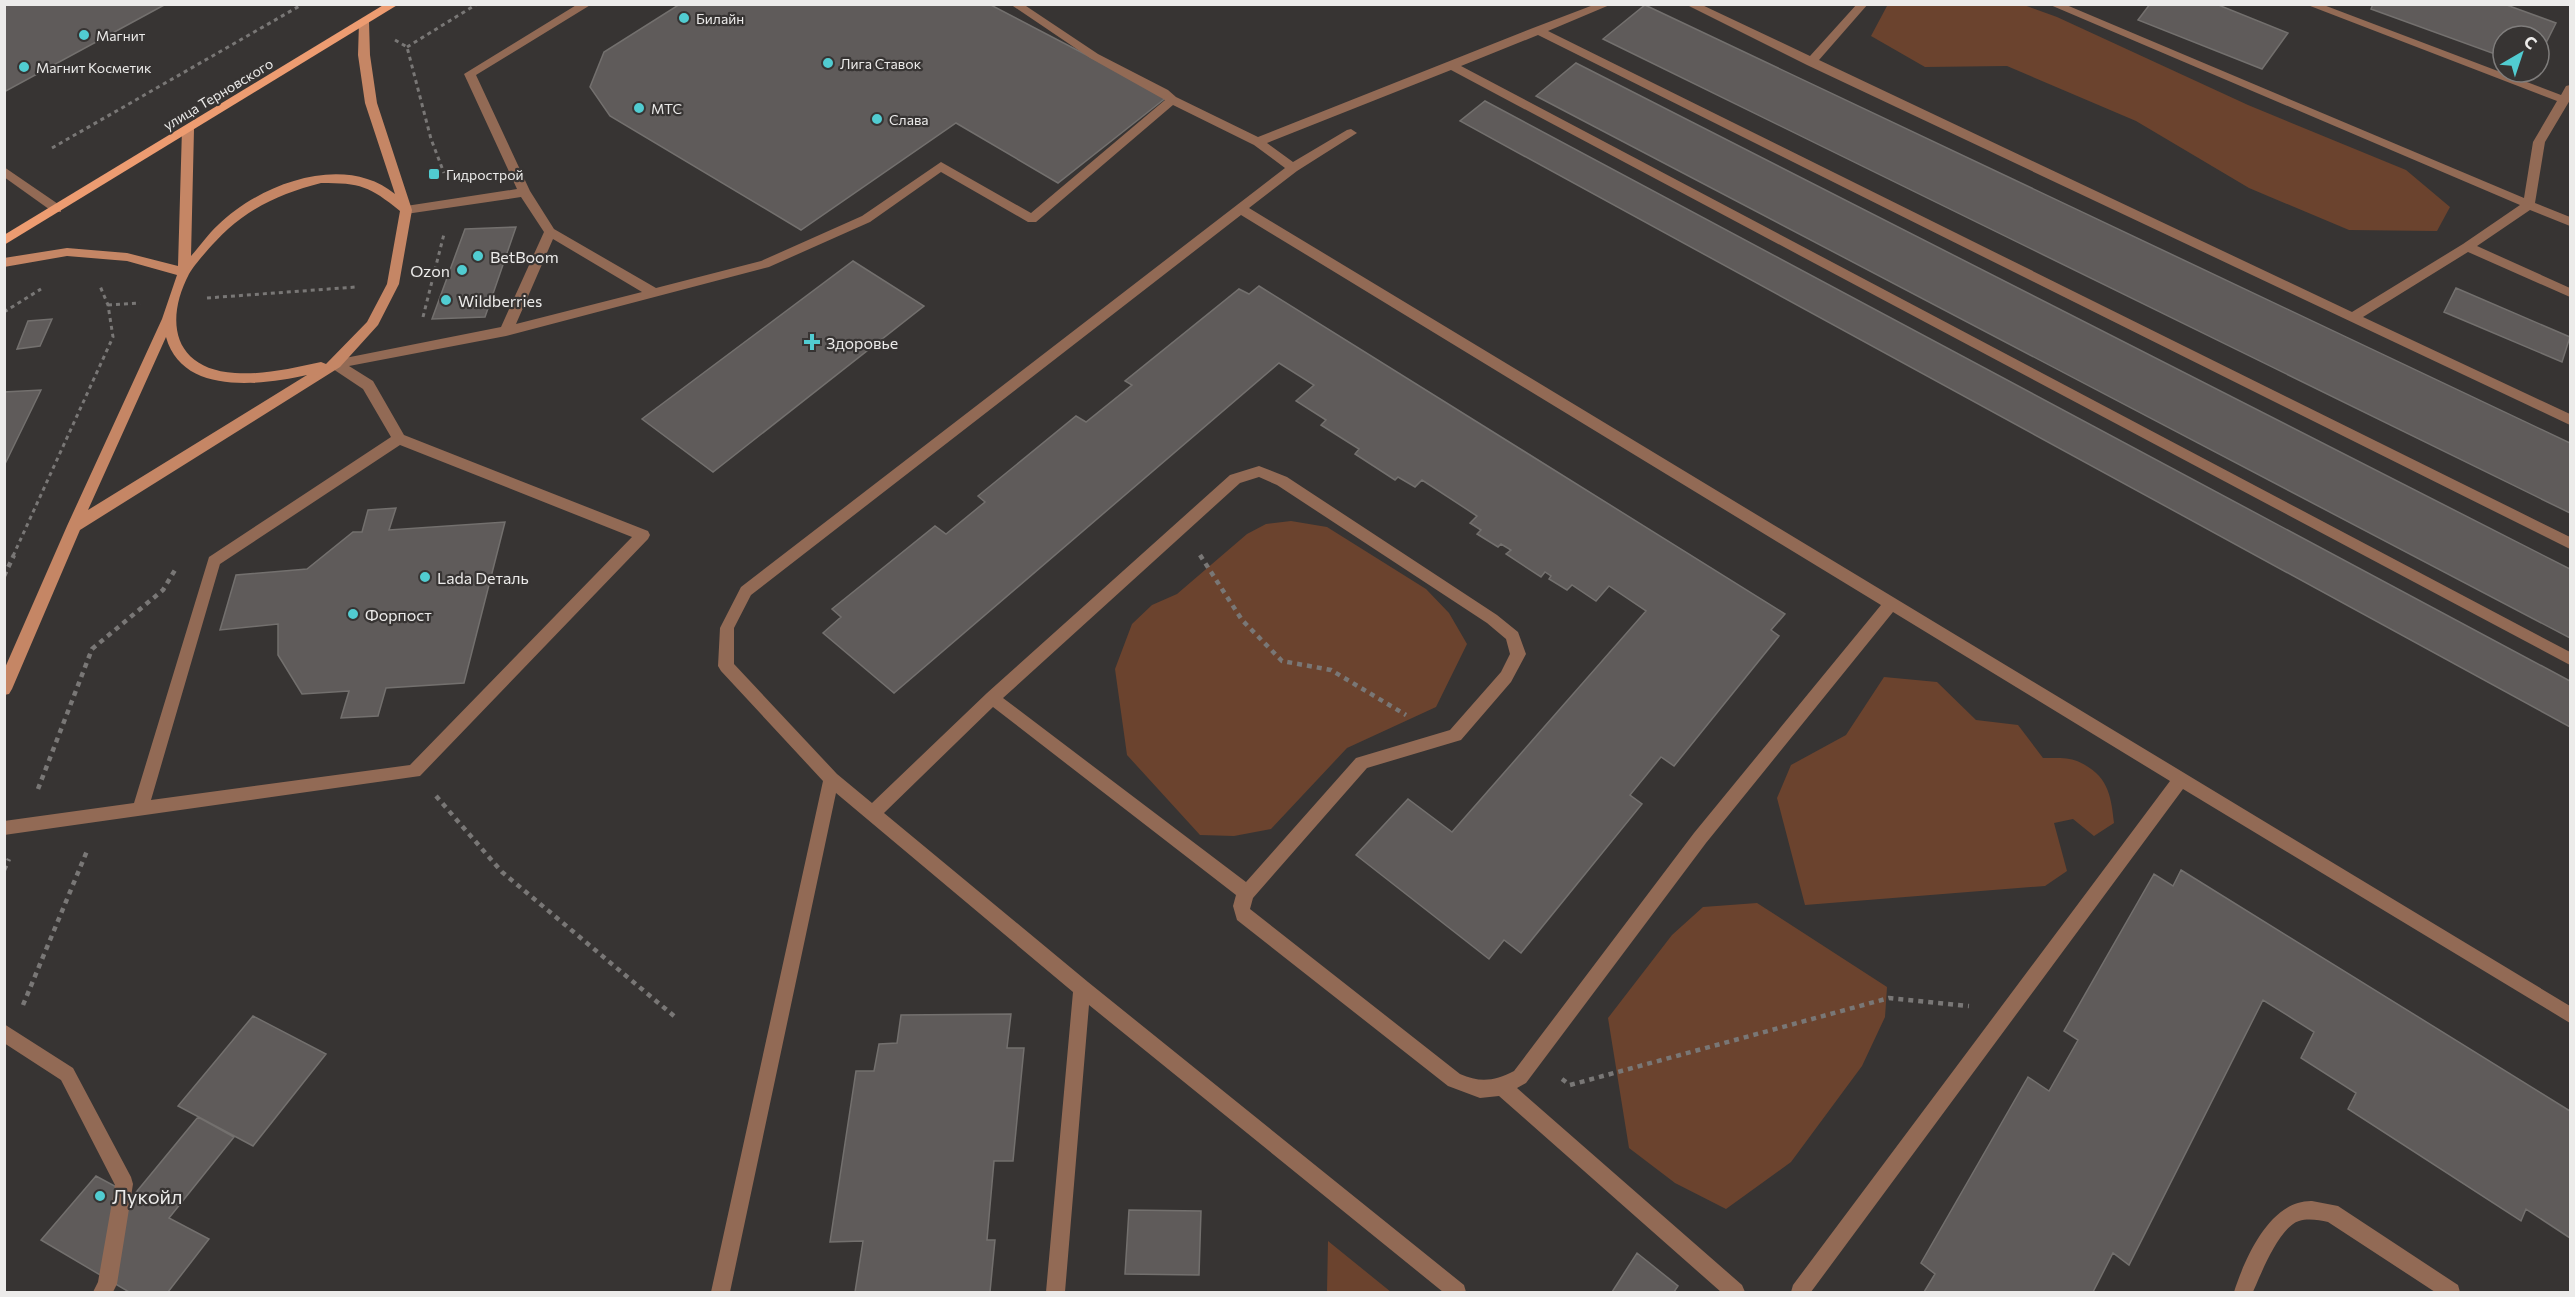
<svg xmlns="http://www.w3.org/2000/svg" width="2575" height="1297" font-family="Commissioner,sans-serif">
  <rect width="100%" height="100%" fill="#373433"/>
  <!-- green -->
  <path fill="#6b432e" d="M1892 4 2024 5 2057 17 2248 105 2406 170 2450 207 2437 231 2349 230 2249 188 2136 121 2007 66 1925 67 1871 36 1887 6Z
    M1291 521 1327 527 1426 589 1449 613 1467 644 1436 707 1347 748 1271 829 1234 836 1200 835 1127 755 1115 669 1132 624 1152 605 1177 594 1247 534 1266 524Z
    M1884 677 1937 682 1976 720 2018 725 2043 758C2053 758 2068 757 2077 761 2107 774 2111 793 2114 823L2094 836 2073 819 2054 823 2067 871 2045 886 1805 905 1777 798 1791 765 1846 735Z
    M1757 903 1887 987 1885 1017 1862 1066 1791 1162 1726 1209 1675 1183 1629 1148 1608 1018 1672 935 1703 907Z
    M1328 1241 1391 1292H1327Z"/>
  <!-- building -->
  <path fill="#5f5b5a" stroke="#73706e" stroke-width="1.5" d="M6 4H166L4 92V5Z
    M680 4H989L1167 97 1058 183 956 123 801 230 610 116 590 87 604 52Z
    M2150 4H2216L2288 33 2262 69 2138 20Z
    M2373 4H2504L2556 23 2539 57V36H2503V57L2371 9Z
    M1645 5 2570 443V513L1603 39Z
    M1576 63 2570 569V638L1536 96Z
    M1485 101 2570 681V727L1460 121Z
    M516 227 485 317 432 319 465 229Z
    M853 261 924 306 713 472 642 419Z
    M1259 286 1785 614 1771 630 1779 636 1674 766 1661 757 1630 795 1642 804 1521 953 1504 940 1489 959 1356 855 1408 799 1452 832 1646 611 1609 586 1596 601 1572 585 1567 590 1549 579 1551 576 1545 572 1541 577 1506 554 1511 550 1501 544 1498 547 1477 534 1481 530 1470 523 1477 516 1422 480 1415 487 1398 477 1395 480 1355 454 1359 449 1321 425 1326 420 1296 401 1314 385 1279 363 894 693 823 633 841 617 832 609 935 526 946 534 985 502 978 496 1076 416 1086 422 1132 385 1125 381 1239 289 1249 294Z
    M2456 288 2570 337 2562 362 2444 312Z
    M52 319 40 346 17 349 28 321Z
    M41 390 4 466V392Z
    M396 508 389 530 505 522 464 683 386 688 378 716 341 718 349 691 302 694 278 655V624L220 630 236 575 307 569 353 532H362L368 510Z
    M2181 870 2570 1111V1238L2526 1209 2521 1221 2348 1109 2356 1093 2301 1058 2314 1032 2263 1000 2129 1265 2113 1253 2093 1292H1924L1935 1274 1921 1263 2028 1077 2049 1091 2078 1040 2064 1031 2154 874 2173 886Z
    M1011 1014 1007 1048H1024L1013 1161H994L987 1240H995L990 1292H855L863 1241 830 1242 856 1071H874L879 1044 897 1043 901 1015Z
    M253 1016 326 1054 253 1146 178 1106Z
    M198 1117 234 1137 169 1218 209 1239 168 1292H129L41 1240 96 1176 133 1196Z
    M1129 1210 1201 1211 1199 1275 1125 1274Z
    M1637 1253 1678 1286 1674 1292H1612Z"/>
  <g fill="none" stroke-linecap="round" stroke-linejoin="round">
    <!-- path-far1 -->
    <path stroke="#797776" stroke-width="3" stroke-dasharray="4 4" stroke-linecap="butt" d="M395 40 407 47 431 139 444 173
      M407 47 477 4
      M52 148 303 4
      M207 298 356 287
      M108 305 140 303
      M4 312 41 289
      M423 317 444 234
      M13 556 113 337 108 305 100 286"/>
    <!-- path -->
    <path stroke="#797776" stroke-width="4.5" stroke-dasharray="5 5" stroke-linecap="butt" d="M1200 555 1242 620 1282 661 1331 670 1406 715
      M4 576 14 555
      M38 789 92 649 163 590 175 570
      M436 796 502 872 674 1016
      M4 870 9 859
      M23 1005 87 851
      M1562 1079 1570 1085 1889 998 1969 1006"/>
    <!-- service -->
    <path fill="#926a55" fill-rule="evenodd" d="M578 4H592L476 75 530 191 554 229 656 288 761 261 862 216 941 162 1031 213 1165 100 1090 58 1010 4H1023L1098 54 1168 90 1176 97 1258 137 1533 28 1596 4H1612L1548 31 2570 537V549L1538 35 1461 66 2570 652V665L1451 70 1267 143 1293 162 1347 130 1351 129 1357 133 1297 171 1249 208 2570 1006V1023L2183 789 1811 1292H1791L1793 1285 2170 781 1893 612 1706 843 1526 1083 1517 1088 1742 1285 1745 1292H1721L1499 1096 1480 1098 1448 1086 1237 920 1233 906 1236 895 993 707 884 813 1088 982 1464 1285 1466 1292H1443L1089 1005 1065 1292H1046L1073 992 836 793 730 1292H711L823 781 721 671 718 666 720 628 722 624 741 587 1285 168 1254 145 1173 105 1036 222H1028L941 172 870 222 769 267 506 336 349 366 373 381 404 435 648 531 650 535 648 539 420 776 4 835V821L134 803 209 557 391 437 363 389 330 367 328 364 330 361 501 327 544 232 521 197 406 214 400 210 406 206 517 189 464 74ZM1241 215 1881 605 1694 833 1514 1071C1495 1081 1480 1083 1460 1074L1250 909 1253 898 1367 768 1461 740 1511 682 1526 654 1518 632 1497 615 1287 477 1259 466 1230 475 987 693 872 803 837 774 734 664V628L751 595ZM553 239 642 292 516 324ZM400 445 632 537 410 765 151 800 220 564ZM1259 477 1277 485 1487 623 1506 639 1510 654 1501 672 1450 730 1356 758 1246 882 1003 698 1240 483Z
      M1685 4H1700L1810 56 1857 4H1868L1819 60 2352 312 2463 244 2520 205 2048 4H2064L2524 198 2533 142 2557 101 2305 4H2321L2561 95 2566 86 2570 85V100L2545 142 2535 203 2570 217V226L2530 210 2477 246 2570 288V297L2468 252 2363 317 2570 414V425L1807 65Z
      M4 1024 73 1068 131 1177 133 1184 117 1284 113 1292H93L98 1282 115 1185 61 1080 4 1043Z
      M2312 1201 2338 1206 2458 1285 2460 1292H2435L2328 1222C2319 1220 2308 1218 2299 1221 2279 1227 2261 1274 2253 1292H2234C2245 1258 2270 1200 2312 1201Z"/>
    <!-- tertiary -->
    <path fill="#926a55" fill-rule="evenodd" d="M4 167 61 206V212H53L4 177Z"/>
    <!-- secondary -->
    <path fill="#c58665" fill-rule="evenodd" d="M364 19 369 22 370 55 377 103 412 210 399 284 378 325 340 367 80 530 12 689 9 694 4 695V670L67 526 162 319 177 275 127 261 67 256 4 267V258L67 248 127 253 178 266 182 129 188 125 194 129 191 256C200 246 208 234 218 225 260 184 344 152 395 194L365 103 358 55 359 22ZM321 183C361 183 369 186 400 211L387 284 367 322 326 364 321 362C293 368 264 375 235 373 174 369 164 322 189 274 196 262 217 239 228 229 255 205 286 192 321 183ZM166 337C182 396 262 385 307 375L88 510Z"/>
    <!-- primary -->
    <path fill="#ed9c71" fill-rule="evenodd" d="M385 4H399L4 245V235Z"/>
  </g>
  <!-- markers -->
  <g fill="#51ccd1" stroke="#373433" stroke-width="2">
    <circle cx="684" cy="18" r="6"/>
    <circle cx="84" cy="35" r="6"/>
    <circle cx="828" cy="63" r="6"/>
    <circle cx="24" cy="67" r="6"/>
    <circle cx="639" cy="108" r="6"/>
    <circle cx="877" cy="119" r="6"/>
    <rect x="428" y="168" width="12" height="12" rx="3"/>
    <circle cx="478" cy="256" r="6"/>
    <circle cx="462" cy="270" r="6"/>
    <circle cx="446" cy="300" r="6"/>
    <path d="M809 333h6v6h6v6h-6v6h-6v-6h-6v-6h6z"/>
    <circle cx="425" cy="577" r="6"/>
    <circle cx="353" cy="614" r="6"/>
    <circle cx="100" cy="1196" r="6"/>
  </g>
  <g text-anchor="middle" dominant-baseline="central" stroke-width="4.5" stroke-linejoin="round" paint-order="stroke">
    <!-- far-poi labels -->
    <g font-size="14" fill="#ecebea" stroke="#373433" text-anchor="start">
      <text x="696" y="18">Билайн</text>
      <text x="96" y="35">Магнит</text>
      <text x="840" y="63">Лига Ставок</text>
      <text x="36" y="67">Магнит Косметик</text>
      <text x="651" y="108">МТС</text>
      <text x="889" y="119">Слава</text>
      <text x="446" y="174">Гидрострой</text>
    </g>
    <!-- far-street labels -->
    <g font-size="14" fill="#ecebea" stroke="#373433">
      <text transform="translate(218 94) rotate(-31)">улица Терновского</text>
    </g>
    <!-- poi labels -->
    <g font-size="16" fill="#ecebea" stroke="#373433" text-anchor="start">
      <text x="490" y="256">BetBoom</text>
      <text x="450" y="270" text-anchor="end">Ozon</text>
      <text x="458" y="300">Wildberries</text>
      <text x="826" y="342">Здоровье</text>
      <text x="437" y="577">Lada Dеталь</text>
      <text x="365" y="614">Форпост</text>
    </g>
    <!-- near-poi labels -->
    <g font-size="20" fill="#ecebea" stroke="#373433" text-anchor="start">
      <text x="112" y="1196">Лукойл</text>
    </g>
  </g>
  <!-- border -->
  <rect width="2575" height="1297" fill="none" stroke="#ecebea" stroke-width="12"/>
  <!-- north arrow -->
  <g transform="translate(2521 54) rotate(39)"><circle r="28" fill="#373433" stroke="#7f7d7c" stroke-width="1.5"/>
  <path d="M0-4.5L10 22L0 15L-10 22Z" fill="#51ccd1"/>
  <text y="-9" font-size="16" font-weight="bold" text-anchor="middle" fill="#ecebea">С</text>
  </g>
</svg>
